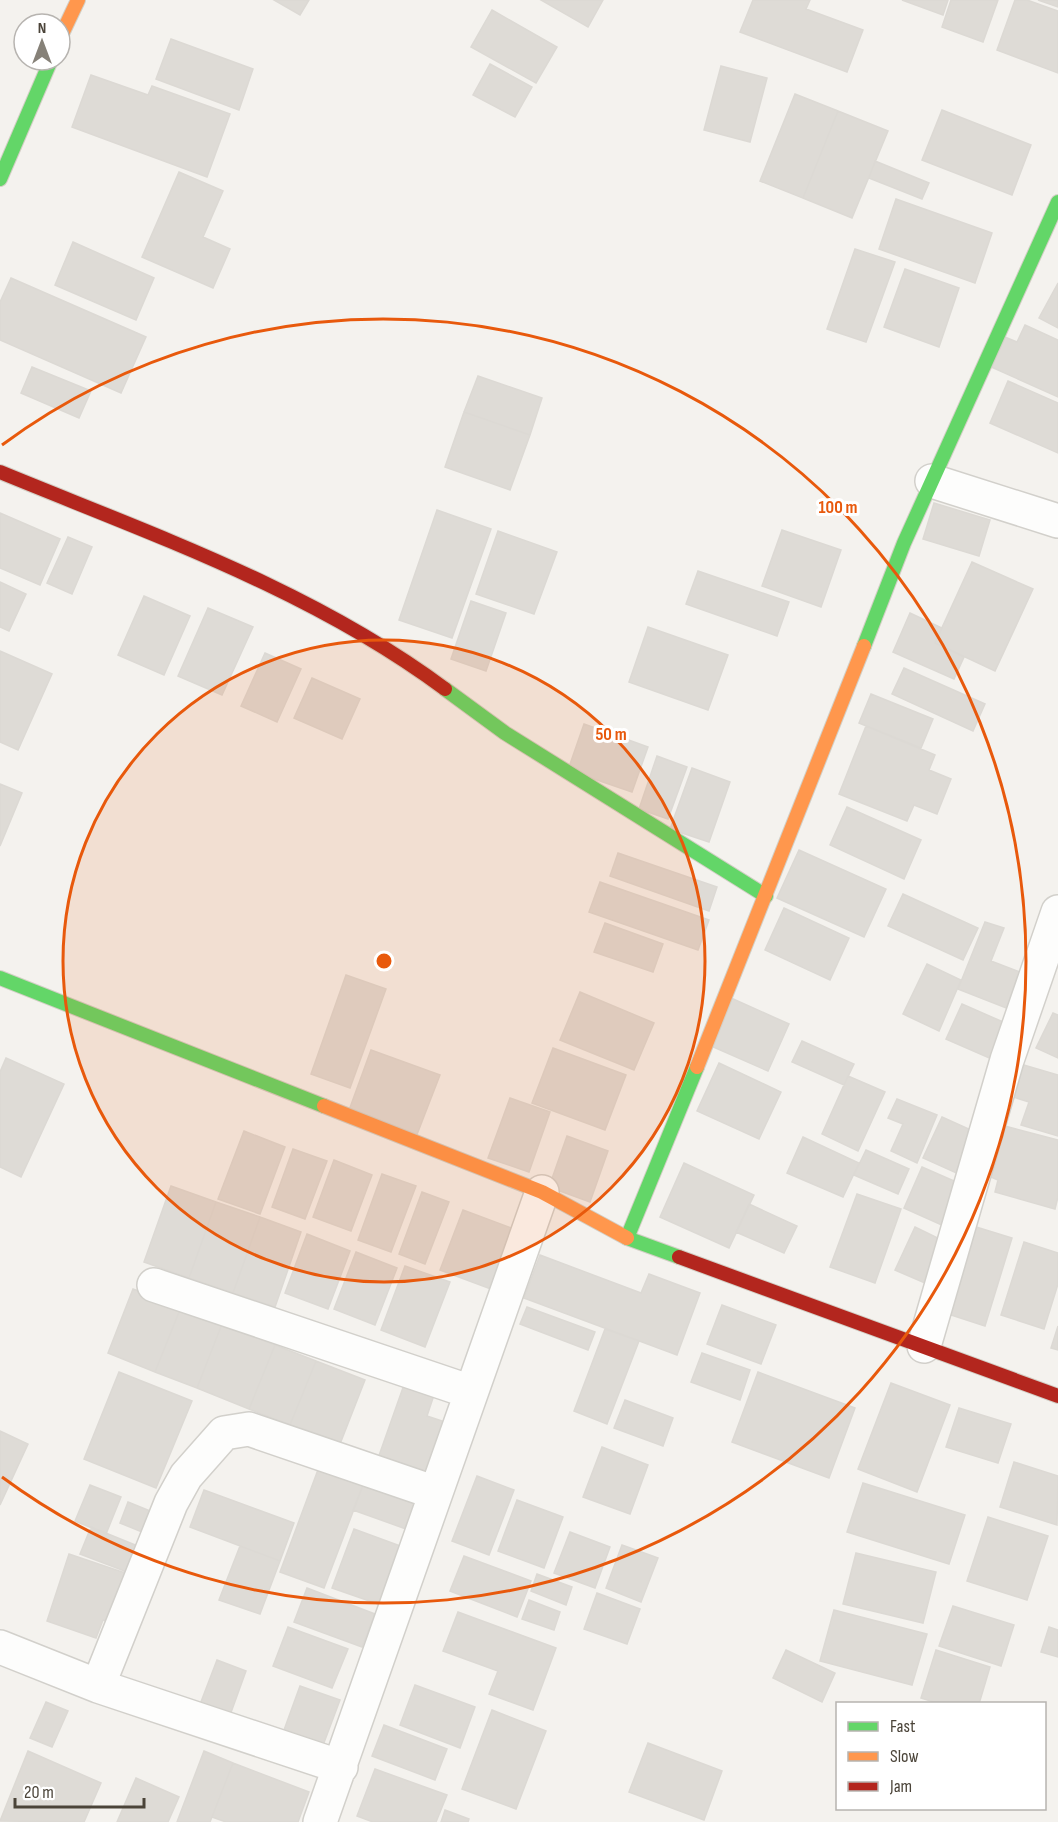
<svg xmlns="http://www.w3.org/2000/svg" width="1058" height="1822" font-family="'Sofia Sans Condensed',sans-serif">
  <rect width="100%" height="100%" fill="#f4f2ee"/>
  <!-- building -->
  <path fill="#dedbd6" stroke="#dcd9d4" stroke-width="1.5" d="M274 0H309L300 15Z
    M541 0H603L588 27Z
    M753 0H810L806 9 863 30 847 72 740 32Z
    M902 0H948L943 15Z
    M951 0H998L983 42 942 27Z
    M1015 0H1027L1058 11V73L997 50Z
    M1038 0H1058V7Z
    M492 10 557 47 536 83 471 47Z
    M171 39 253 69 239 110 156 79Z
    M490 64 532 87 515 117 473 95Z
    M721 66 767 78 750 142 704 130Z
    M91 75 148 95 152 86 230 114 207 177 72 127Z
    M795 94 838 111 803 198 760 181Z
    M942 110 1031 145 1012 195 922 160Z
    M838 111 888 131 852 218 803 198Z
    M875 161 929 183 922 199 869 178Z
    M179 172 223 191 203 237 230 249 213 288 142 257Z
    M896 199 992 233 975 283 879 249Z
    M73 242 154 278 136 320 55 285Z
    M855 249 895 262 866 342 827 329Z
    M905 269 959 288 939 347 884 327Z
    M11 278 146 337 121 393 0 340V302Z
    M1058 283V328L1039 318Z
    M1025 325 1058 340V397L987 365 1000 335 1017 342Z
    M32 367 91 391 79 418 21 393Z
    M478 376 542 398 530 435 464 412Z
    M1008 381 1058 403V453L990 423Z
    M464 412 530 435 510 490 445 467Z
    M934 503 990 520 979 556 923 539Z
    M437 510 491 529 452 638 399 620Z
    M0 513 60 539 40 585 0 568Z
    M782 530 841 550 821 607 762 586Z
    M498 531 557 552 534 614 476 594Z
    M68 537 92 547 72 594 47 583Z
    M972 562 1033 589 995 671 935 643Z
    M698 571 789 602 777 636 686 604Z
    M0 582 26 594 9 631 0 627Z
    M144 596 190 616 164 675 118 655Z
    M471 601 506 613 486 671 451 659Z
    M208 608 253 627 222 695 178 676Z
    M910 613 942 628 935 643 964 657 954 679 893 652Z
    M648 627 728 655 708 710 629 682Z
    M0 651 52 674 18 750 0 742Z
    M265 653 301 669 277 722 241 706Z
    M904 668 985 704 973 731 892 694Z
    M312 678 360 699 342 739 294 718Z
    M871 694 933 719 921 748 859 723Z
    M584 724 648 747 632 792 568 770Z
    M866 726 935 755 929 770 951 779 937 814 914 805 907 821 839 794Z
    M657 756 687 767 668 819 639 809Z
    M692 768 730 782 709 842 670 829Z
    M0 784 22 793 0 846Z
    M847 807 921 840 904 879 830 845Z
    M799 850 886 889 864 937 777 898Z
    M618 853 717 887 709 911 610 876Z
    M600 882 709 920 698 950 589 912Z
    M903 894 978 928 963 960 888 926Z
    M784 908 849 938 830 980 765 950Z
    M985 922 1004 928 991 961 1028 975 1014 1011 958 989Z
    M605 923 663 944 653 972 594 952Z
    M927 964 961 980 939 1031 903 1014Z
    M346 975 386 989 350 1088 311 1074Z
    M580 992 654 1023 634 1070 560 1040Z
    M731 998 789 1024 768 1071 709 1045Z
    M962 1004 1010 1025 994 1060 946 1039Z
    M1053 1013 1058 1015V1058L1036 1048Z
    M802 1041 854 1064 844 1085 792 1062Z
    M553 1048 626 1075 605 1130 532 1103Z
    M371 1050 440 1075 416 1137 348 1113Z
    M6 1058 64 1084 21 1177 0 1167V1072Z
    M719 1063 781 1092 759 1139 697 1111Z
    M1017 1063 1058 1075V1136L1021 1125 1029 1102 1007 1095Z
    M848 1076 885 1092 858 1151 822 1134Z
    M510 1098 550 1112 529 1172 488 1158Z
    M897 1099 937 1115 917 1163 891 1151 903 1124 888 1118Z
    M942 1117 980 1134 961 1175 923 1158Z
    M1005 1126 1058 1140V1197L1055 1209 995 1192 998 1180 991 1177Z
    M244 1131 285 1147 260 1214 218 1199Z
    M567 1136 608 1151 590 1202 549 1187Z
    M803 1137 859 1163 843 1197 787 1173Z
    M293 1149 327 1161 305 1219 272 1207Z
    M866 1150 909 1169 898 1194 854 1175Z
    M334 1160 372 1175 351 1231 313 1217Z
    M684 1163 754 1195 729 1248 660 1217Z
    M922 1167 963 1185 944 1226 904 1208Z
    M382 1174 416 1186 391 1252 358 1240Z
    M171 1186 216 1202 189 1278 144 1262Z
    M422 1192 449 1202 425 1264 399 1254Z
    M857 1194 901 1209 875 1283 830 1267Z
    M216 1202 260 1217 233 1293 189 1278Z
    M749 1204 797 1226 784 1253 736 1232Z
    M463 1210 522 1232 499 1292 440 1270Z
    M260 1217 301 1232 275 1307 233 1293Z
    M973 1226 1012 1238 985 1326 945 1313Z
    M915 1227 944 1241 925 1283 895 1270Z
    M307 1234 350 1251 328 1309 285 1293Z
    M1024 1242 1058 1253V1284L1044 1329 1001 1315Z
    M356 1252 397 1268 375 1325 334 1309Z
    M540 1255 641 1293 649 1274 700 1293 677 1355 524 1298Z
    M405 1266 450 1282 425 1347 381 1330Z
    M133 1289 181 1307 155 1372 108 1353Z
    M722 1305 776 1325 761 1364 707 1344Z
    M181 1307 222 1324 197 1388 155 1372Z
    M527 1307 595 1332 588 1350 520 1324Z
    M222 1324 275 1345 249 1409 197 1388Z
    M1058 1326V1350L1051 1348Z
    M605 1329 639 1341 607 1424 574 1411Z
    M275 1345 316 1361 290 1425 249 1409Z
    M702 1353 750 1370 740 1400 691 1382Z
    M316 1361 365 1380 340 1444 290 1425Z
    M119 1372 192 1401 156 1488 84 1459Z
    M758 1372 855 1408 829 1478 732 1442Z
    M405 1382 435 1392 427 1416 448 1423 427 1482 376 1464Z
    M891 1383 950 1405 917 1492 858 1469Z
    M625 1400 673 1418 663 1446 614 1428Z
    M959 1408 1011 1424 998 1463 946 1447Z
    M0 1431 28 1444 0 1505Z
    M602 1447 648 1465 630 1514 583 1497Z
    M322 1459 367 1475 324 1588 280 1572Z
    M1014 1462 1058 1476 1057 1525 1000 1507Z
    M367 1475 419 1495 406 1529 353 1510Z
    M477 1476 514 1490 489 1555 452 1541Z
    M863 1483 965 1515 949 1564 847 1532Z
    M90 1485 121 1497 106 1534 75 1521Z
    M204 1490 294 1523 280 1561 190 1527Z
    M517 1500 563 1517 544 1568 498 1551Z
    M128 1502 155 1513 147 1534 120 1523Z
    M988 1517 1048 1536 1027 1600 967 1581Z
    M91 1527 145 1549 135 1575 80 1554Z
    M354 1529 403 1547 381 1605 332 1588Z
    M570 1532 610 1547 595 1588 554 1573Z
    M622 1545 658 1558 641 1602 606 1588Z
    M240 1546 280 1561 260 1614 219 1600Z
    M856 1553 936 1572 923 1623 843 1604Z
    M69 1554 134 1576 117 1625 103 1620 96 1638 47 1621Z
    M464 1556 531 1581 517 1617 450 1591Z
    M537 1574 572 1587 566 1605 531 1591Z
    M307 1588 375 1614 362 1647 294 1622Z
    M597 1593 640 1609 627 1644 584 1629Z
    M529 1600 560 1612 554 1630 522 1619Z
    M953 1606 1014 1625 1001 1666 939 1646Z
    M834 1610 927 1634 912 1685 820 1661Z
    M458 1612 556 1648 533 1710 489 1694 498 1671 443 1651Z
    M288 1627 348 1649 332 1688 273 1666Z
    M1049 1627 1058 1630V1657L1041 1652Z
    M786 1650 835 1673 822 1702 773 1678Z
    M936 1650 990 1667 979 1704H940L921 1698Z
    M217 1660 246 1671 229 1718 199 1707Z
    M415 1685 475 1707 460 1748 400 1725Z
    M300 1686 340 1700 319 1756 280 1741Z
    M46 1702 68 1711 52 1747 30 1738Z
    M492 1710 546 1731 516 1809 462 1789Z
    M384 1725 447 1749 435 1780 372 1756Z
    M648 1743 722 1771 704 1820 629 1792Z
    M28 1751 101 1783 84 1822 0 1821Z
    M204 1751 233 1763 210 1822H177Z
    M233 1763 309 1792 298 1822H226L212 1817Z
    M375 1769 447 1795 436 1822H373L357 1816Z
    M136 1778 179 1797 168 1822H117Z
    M445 1810 469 1819 468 1822H441Z"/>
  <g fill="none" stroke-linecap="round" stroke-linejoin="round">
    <!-- street casing -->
    <g stroke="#d2d0cb" stroke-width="36">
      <path id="street" d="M932 481 1058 521
        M154 1285 471 1392
        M924 1346 1007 1060 1058 912
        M0 1647 98 1686 341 1767
        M98 1686 171 1503 186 1476 224 1433 249 1429 436 1493
        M320 1822 542 1192"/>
    </g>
    <!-- fast casing -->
    <g stroke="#d3cfc5" stroke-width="16">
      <path id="fast" d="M0 179 51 60
        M864 646 904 543 1058 202
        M445 689 505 733 766 896
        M0 978 324 1106
        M679 1257 627 1238 697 1067"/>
    </g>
    <!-- slow casing -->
    <g stroke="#d3cfc5" stroke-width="16">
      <path id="slow" d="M60 38 78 0
        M697 1067 864 646
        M324 1106 542 1192 627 1238"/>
    </g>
    <!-- jam casing -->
    <g stroke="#d3cfc5" stroke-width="16">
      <path id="jam" d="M0 472C153 535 312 590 445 689
        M679 1257 1058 1396"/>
    </g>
    <!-- street -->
    <use href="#street" stroke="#fdfdfc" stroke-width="33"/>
    <!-- fast -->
    <use href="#fast" stroke="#63d668" stroke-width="14"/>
    <!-- slow -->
    <use href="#slow" stroke="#ff974d" stroke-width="14"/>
    <!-- jam -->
    <use href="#jam" stroke="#b3261e" stroke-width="14"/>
  </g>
  <!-- distance rings -->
  <circle cx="384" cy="961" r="321" fill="#e8590c" fill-opacity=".12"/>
  <g fill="none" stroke="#e8590c" stroke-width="3">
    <circle cx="384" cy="961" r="321"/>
    <path d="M2 445A642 642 0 1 1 2 1477"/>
  </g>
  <circle cx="384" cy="961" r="9" fill="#e8590c" stroke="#fff" stroke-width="3"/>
  <g font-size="18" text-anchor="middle" font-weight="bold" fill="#e8590c" stroke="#fff" stroke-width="6" stroke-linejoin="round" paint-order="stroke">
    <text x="838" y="513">100 m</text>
    <text x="611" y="740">50 m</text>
  </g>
  <!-- legend -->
  <rect x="836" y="1702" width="210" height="108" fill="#ffffff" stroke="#b7b4b0" stroke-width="1.5"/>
  <rect x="848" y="1722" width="30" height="9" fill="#63d668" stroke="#b7b4b0" stroke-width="1.5"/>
  <text x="890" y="1732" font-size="18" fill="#4b4439">Fast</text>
  <rect x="848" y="1752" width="30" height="9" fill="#ff974d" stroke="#b7b4b0" stroke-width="1.5"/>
  <text x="890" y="1762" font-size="18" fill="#4b4439">Slow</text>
  <rect x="848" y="1782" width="30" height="9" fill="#b3261e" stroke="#b7b4b0" stroke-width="1.5"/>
  <text x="890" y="1792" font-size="18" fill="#4b4439">Jam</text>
  <!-- north arrow -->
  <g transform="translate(42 42)"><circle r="28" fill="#ffffff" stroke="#b7b4b0" stroke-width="1.5"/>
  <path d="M0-4.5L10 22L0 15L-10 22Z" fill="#868178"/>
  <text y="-9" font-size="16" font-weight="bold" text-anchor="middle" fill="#4b4439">N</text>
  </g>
  <!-- scale -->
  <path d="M15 1798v9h129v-9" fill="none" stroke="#4b4439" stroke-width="3"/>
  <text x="24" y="1798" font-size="18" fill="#4b4439" stroke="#ffffff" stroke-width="4.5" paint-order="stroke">20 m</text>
</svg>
